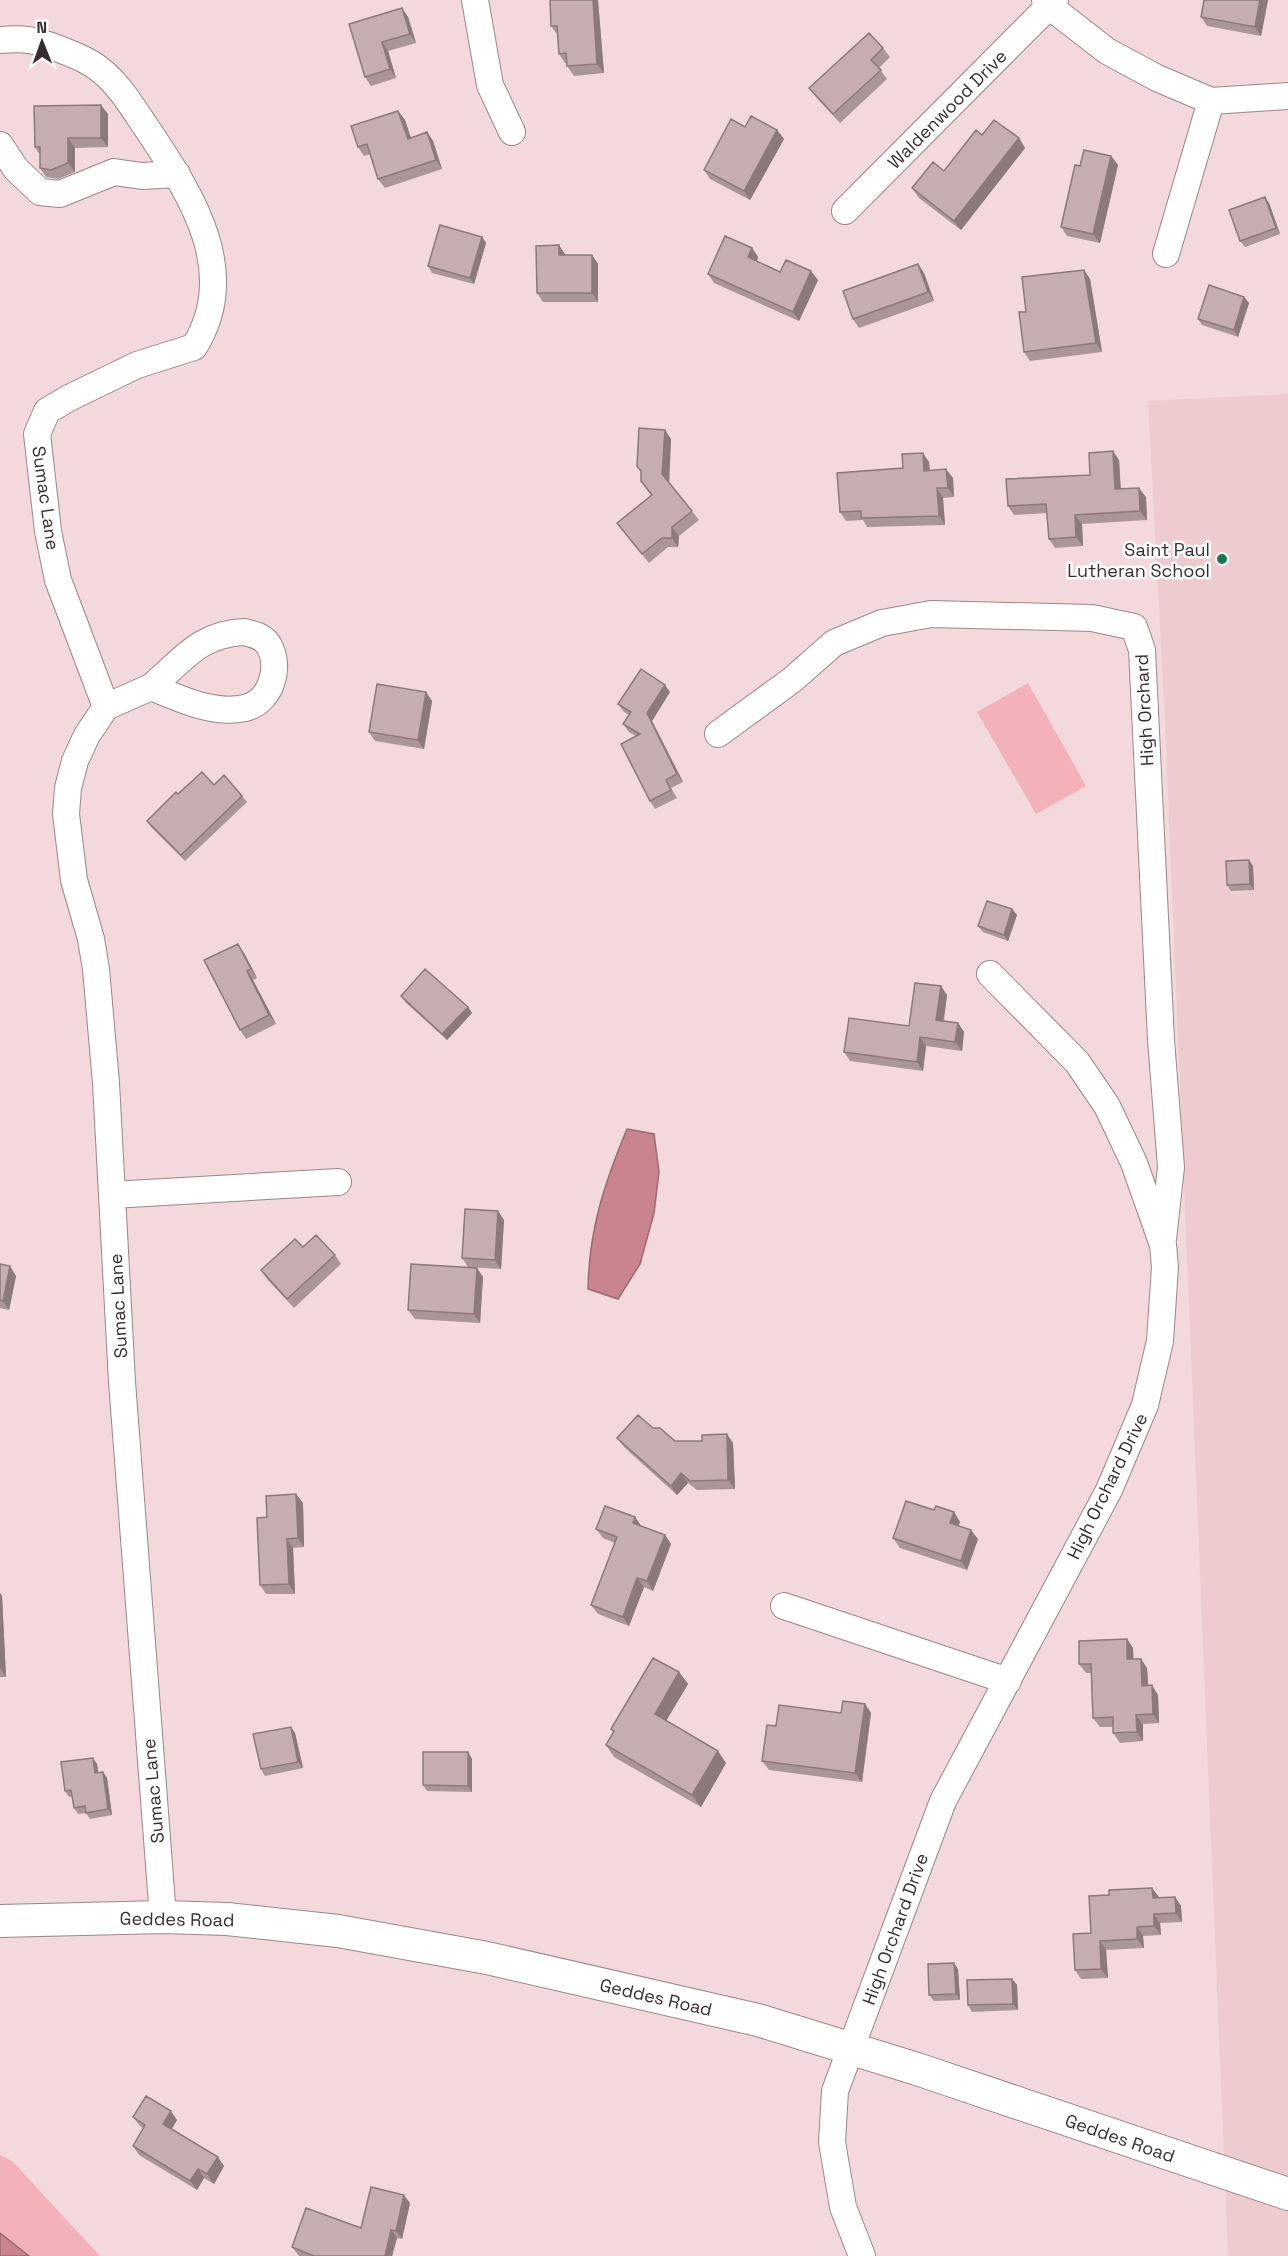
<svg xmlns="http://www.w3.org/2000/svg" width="1288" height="2256" font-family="'Space Grotesk',sans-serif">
  <rect width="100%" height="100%" fill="#f3d9dc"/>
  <!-- built -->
  <path fill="#edcbcf" d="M1288 394V2256H1228L1165 723 1148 401Z"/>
  <!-- green -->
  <path fill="#f3b1ba" d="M1028 683 1086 786 1036 814 977 712Z
    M0 2155 12 2161 100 2256H0Z"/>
  <!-- water -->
  <path fill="#ca848f" stroke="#9e6a72" stroke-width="1.5" d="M627 1129 654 1134 659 1172 654 1213 640 1264 618 1299 588 1289C589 1230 604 1184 627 1129Z
    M0 2233 29 2256H0Z"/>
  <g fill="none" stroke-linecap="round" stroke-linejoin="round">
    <!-- minor casing -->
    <g stroke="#9d8588" stroke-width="28">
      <path id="minor" d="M475 0 490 85 512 132
        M1045 0 1049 6 1107 51 1157 78 1211 101 1288 96
        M0 40C9 40 19 38 27 40 42 41 79 56 92 64 117 79 134 110 150 133 192 196 241 273 194 347L137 365 69 398 47 411 37 434 48 531 58 580 106 707 87 735 75 761 68 788 66 814 74 880 91 939 96 969 106 1083 122 1382 163 1917
        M0 145 16 169 40 192 60 194 114 172 142 176 177 174
        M845 211 1055 0
        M1166 254 1211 101
        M244 632C253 634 262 636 268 644 282 667 271 702 245 708 213 715 181 699 151 687 183 660 199 634 244 632Z
        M106 707 151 687
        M718 734 792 680 834 643 882 623 931 614 1092 618 1134 627 1142 650 1161 1040 1171 1167 1163 1239
        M112 1195 338 1182
        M784 1606 1008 1681
        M862 2256 843 2207 832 2142 835 2091 943 1801 1109 1490 1145 1405 1160 1341 1165 1267 1163 1245 1134 1163 1107 1106 1077 1062 990 974"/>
    </g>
    <!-- major casing -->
    <g stroke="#9d8588" stroke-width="34">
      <path id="major" d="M0 1921 163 1917 227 1919 338 1931 487 1958 758 2020 917 2069 1288 2194"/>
    </g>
    <!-- minor -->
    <use href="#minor" stroke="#fff" stroke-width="26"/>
    <!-- major -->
    <use href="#major" stroke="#fff" stroke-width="32"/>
  </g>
  <!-- wall -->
  <path fill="#aa9597" d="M598 0 604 73 574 76 567 66V63H565L559 54 557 34 551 26Z
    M1268 0 1261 36 1207 26 1201 17Z
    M402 8 408 17 416 43 388 51 396 78 371 86 365 77 349 24Z
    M883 48 890 57 879 68 887 79 840 123 816 97 809 88Z
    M398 111 405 120 411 138 427 132 433 141 442 169 385 188 378 179 370 154 364 156 358 147Z
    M108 114V147L75 148V172L58 179 46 177 40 168V155L35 147Z
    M745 127 777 130 784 139 750 200 710 179 704 170Z
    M982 135 1019 138 1025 148 961 230 919 198 912 188 944 171Z
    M1111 156 1118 165 1100 243 1067 236 1061 227Z
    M1269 203 1280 234 1245 247 1240 241Z
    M482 237 486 243 474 284 432 273 428 266Z
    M752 248 758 257 757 261 780 272 818 280 799 321 714 283 708 274Z
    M565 254V255H592L598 264V302H543L537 293Z
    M918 264 924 273 934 301 859 328 853 319Z
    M1084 270 1090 279 1102 352 1030 361 1024 352 1026 312Z
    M1244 297 1249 303 1238 337 1202 325 1198 319Z
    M671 439 669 482 699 520 679 536 678 547H668L649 563 617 523 651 495 641 481V472L637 466Z
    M1119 460 1121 489 1146 497 1147 520 1082 524 1083 546 1055 548 1049 539 1047 513 1014 515 1008 506 1090 475Z
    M929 462 930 470 953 478 954 497 943 498 945 525 867 527 863 520 846 521 840 512 903 468Z
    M426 692 432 701 424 749 375 741 369 732Z
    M670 692 652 721 683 782 671 788 677 798 655 809 650 801 636 736 629 732 623 724 629 715 624 712 618 704Z
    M214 785 242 796 247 802 185 861 151 827 147 821 178 794Z
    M1249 860 1253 866 1254 890 1231 891 1227 885Z
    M1012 909 1017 915 1008 941 983 932 978 926Z
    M244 953 257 978 253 980 276 1024 246 1039 240 1030Z
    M947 995 944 1021 958 1023 964 1032 962 1051 926 1046 923 1071 850 1061 844 1052 909 1026Z
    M401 996 468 1007 472 1013 447 1040 405 1002Z
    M498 1211 504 1220 501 1269 468 1267 462 1258Z
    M303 1247 335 1255 341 1264 294 1308 267 1279 261 1270Z
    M0 1264 16 1276 9 1310 0 1308Z
    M477 1268 483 1277 480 1323 415 1319 408 1310Z
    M653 1428 675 1441 733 1443 735 1489 697 1490 688 1483 677 1495 624 1447 617 1438Z
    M296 1494 303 1503 304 1547 293 1548 295 1594H266L260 1585 267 1517Z
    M934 1510 954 1512 960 1522 958 1526 978 1539 967 1570 900 1548 893 1538Z
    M635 1517 641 1526 665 1535 671 1544 653 1591 644 1587 629 1626 598 1614 591 1605 615 1543 603 1538 596 1529Z
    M0 1593 2 1596 6 1677H0Z
    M1127 1639 1133 1648V1659H1141L1147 1668 1148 1686 1158 1695 1159 1723 1143 1724V1741L1120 1743 1113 1733V1727H1100L1093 1718 1091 1673H1086L1079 1664Z
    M679 1672 688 1684 666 1721 726 1763 701 1807 614 1757 606 1745 613 1732 611 1729Z
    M865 1704 871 1713 862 1782 769 1770 762 1761 776 1726 841 1713Z
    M295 1733 303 1768 265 1776 261 1769Z
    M468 1752 472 1759V1792L427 1791 423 1785Z
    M97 1764 98 1772H103L107 1778 112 1815 90 1819 86 1813 78 1814 74 1808 72 1796 69 1797 65 1791Z
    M1159 1897V1898L1175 1897 1181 1906 1182 1922 1160 1923 1161 1935 1143 1936 1144 1948 1106 1950 1108 1978 1081 1979 1075 1970 1091 1933Z
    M958 1969 960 2000 934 2001 929 1995Z
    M1012 1979 1017 1985 1018 2010 972 2012 968 2005Z
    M133 2117 177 2120 172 2129 224 2166 214 2184 204 2178 197 2190 139 2155 133 2146 143 2128 140 2126Z
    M410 2203 402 2239 397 2238 392 2256H299L292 2247 361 2228Z"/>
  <!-- shaded-wall -->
  <path fill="#8b797b" d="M593 0H598L604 73 597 64Z
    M1260 0H1268L1261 36 1255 27Z
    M402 8 408 17 416 43 410 34Z
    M382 42 388 51 396 78 390 69Z
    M101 105 108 114V147L101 138Z
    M398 111 405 120 414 148 408 139Z
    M777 130 784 139 750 200 744 191Z
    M427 132 433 141 442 169 436 160Z
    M68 138 75 148V172L68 163Z
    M1019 138 1025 148 961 230 954 221Z
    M1111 156 1118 165 1100 243 1093 234Z
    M1265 197 1269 203 1280 234 1276 228Z
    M482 237 486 243 474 284 470 278Z
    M559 245 565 254 566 264 559 255Z
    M752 248 758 257 755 267 748 257Z
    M592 255 598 264V302L592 293Z
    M918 264 924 273 934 301 928 292Z
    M1084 270 1090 279 1102 352 1096 343Z
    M811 271 818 280 799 321 793 312Z
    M1244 297 1249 303 1238 337 1234 330Z
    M665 430 671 439 669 484 662 474Z
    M1113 451 1119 460 1121 498 1115 489Z
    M923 453 929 462 930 480 924 471Z
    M946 469 953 478 954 497 948 488Z
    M937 488 943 498 945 525 939 516Z
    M1139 488 1146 497 1147 520 1140 511Z
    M1075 515 1082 524 1083 546 1076 537Z
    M672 527 679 536 678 547 672 538Z
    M665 685 670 692 652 721 683 782 677 774 647 713Z
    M426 692 432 701 424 749 418 740Z
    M1249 860 1253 866 1254 890 1250 884Z
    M1012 909 1017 915 1008 941 1004 935Z
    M238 944 244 953 257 978 251 969Z
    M247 971 253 980 276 1024 269 1015Z
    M941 986 947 995 942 1029 936 1020Z
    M468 1007 472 1013 447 1040 442 1034Z
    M958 1023 964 1032 962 1051 955 1042Z
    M920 1037 926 1046 923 1071 917 1062Z
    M498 1211 504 1220 501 1269 495 1260Z
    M10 1266 16 1276 9 1310 3 1301Z
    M477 1268 483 1277 480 1323 474 1314Z
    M727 1434 733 1443 735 1489 728 1480Z
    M681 1473 688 1483 677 1495 671 1486Z
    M296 1494 303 1503 304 1547 298 1538Z
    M954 1512 960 1522 956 1532 950 1523Z
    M635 1517 642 1527 633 1523Z
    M971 1530 978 1539 967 1570 961 1561Z
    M665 1535 671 1544 653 1591 647 1581Z
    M287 1539 293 1548 295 1594 289 1584Z
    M637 1578 644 1587 629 1626 623 1617Z
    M0 1593 2 1596 6 1677 0 1668Z
    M1127 1639 1133 1648 1134 1668 1127 1659Z
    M1141 1659 1147 1668 1149 1695 1142 1686Z
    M679 1672 688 1684 663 1726 655 1714Z
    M1152 1685 1158 1695 1159 1723 1153 1714Z
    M865 1704 871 1713 862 1782 855 1773Z
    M1136 1715 1143 1724V1741L1137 1732Z
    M291 1727 295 1733 303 1768 298 1762Z
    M718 1751 726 1763 701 1807 692 1795Z
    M468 1752 472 1759V1792L468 1786Z
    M93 1758 97 1764 99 1779 95 1773Z
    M103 1772 107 1778 112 1815 108 1809Z
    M1152 1888 1159 1897V1907L1153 1898Z
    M1175 1897 1181 1906 1182 1922 1176 1913Z
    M1154 1914 1160 1923 1161 1935 1154 1926Z
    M1137 1927 1143 1936 1144 1948 1137 1939Z
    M1100 1941 1106 1950 1108 1978 1101 1969Z
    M954 1963 958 1969 960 2000 956 1994Z
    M1012 1979 1017 1985 1018 2010 1013 2004Z
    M171 2111 177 2120 169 2133 163 2124Z
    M218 2157 224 2166 214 2184 207 2174Z
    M198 2169 204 2178 197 2190 190 2181Z
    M404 2195 410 2203 402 2239 396 2231Z
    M391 2230 397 2238 392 2256H385Z"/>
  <!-- building -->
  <path fill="#c6adb0" stroke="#8b797b" stroke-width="1.5" d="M550 0H593L597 64 567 66 566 53 559 54 557 26H551Z
    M1204 0H1260L1255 27 1201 17Z
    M402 8 410 34 382 42 390 69 365 77 349 24Z
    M869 33 883 48 871 60 881 70 833 114 809 88Z
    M101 105V138H68V163L51 170 40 168V147H35L34 106Z
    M398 111 408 139 427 132 436 160 378 179 367 144 358 147 351 126Z
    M751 116 777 130 744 191 704 170 731 119 745 127Z
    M994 120 1019 138 954 221 912 188 933 162 944 171 976 130 982 135Z
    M1084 150 1111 156 1093 234 1061 227 1075 165 1080 166Z
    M1265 197 1276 228 1240 241 1229 210Z
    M440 225 482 237 470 278 428 266Z
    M725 236 752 248 748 257 780 272 786 260 811 271 793 312 708 274Z
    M559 245V255H592V293H537L536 246Z
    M918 264 928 292 853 319 843 291Z
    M1084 270 1096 343 1024 352 1019 312H1026L1022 277Z
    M1209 285 1244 297 1234 330 1198 319Z
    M639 428 665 430 662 474 692 511 672 527V538H662L642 554 617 523 652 495 641 481V471L637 466Z
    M1113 451 1115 489 1139 488 1140 511 1075 515 1076 537 1049 539 1046 504 1008 506 1006 479 1090 475 1089 453Z
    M923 453 924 471 946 469 948 488H937L939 516 861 518V511L840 512 837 473 903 468 902 454Z
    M641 669 665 685 647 713 677 774 666 780 671 790 650 801 621 744 640 734 623 724 631 712 618 704Z
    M377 684 426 692 418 740 369 732Z
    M202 772 214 785 224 775 242 796 181 855 147 821 176 792 178 794Z
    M1249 860 1250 884 1227 885 1226 861Z
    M987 901 1012 909 1004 935 978 926Z
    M238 944 251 969 247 971 269 1015 240 1030 204 960Z
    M425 969 468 1007 442 1034 401 996Z
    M915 983 941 986 936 1020 958 1023 955 1042 920 1037 917 1062 844 1052 849 1018 909 1026Z
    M465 1209 498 1211 495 1260 462 1258Z
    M316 1235 335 1255 287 1299 261 1270 295 1239 303 1247Z
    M0 1264 10 1266 3 1301 0 1300Z
    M411 1264 477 1268 474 1314 408 1310Z
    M638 1415 653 1428H660L675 1441H702V1435L727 1434 728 1480 690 1481 681 1473 671 1486 617 1438Z
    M296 1494 298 1538 287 1539 289 1584 260 1585 257 1518 267 1517 266 1496Z
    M906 1501 934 1510 936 1506 954 1512 950 1523 971 1530 961 1561 893 1538Z
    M605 1506 635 1517 633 1523 665 1535 647 1581 637 1578 623 1617 591 1605 617 1537 596 1529Z
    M1127 1639V1659H1141L1142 1686 1152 1685 1153 1714 1136 1715 1137 1732 1113 1733V1717L1093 1718 1091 1664H1079V1641Z
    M653 1658 679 1672 655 1714 718 1751 692 1795 606 1745 614 1731 611 1729Z
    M843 1701 865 1704 855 1773 762 1761 767 1725 776 1726 779 1705 841 1713Z
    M291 1727 298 1762 261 1769 253 1734Z
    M423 1752H468V1786L423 1785Z
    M93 1758 95 1773 103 1772 108 1809 86 1813 85 1806 74 1808 71 1790 65 1791 61 1762Z
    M1152 1888 1153 1898 1175 1897 1176 1913 1154 1914V1926L1137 1927V1939L1100 1941 1101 1969 1075 1970 1073 1934 1091 1933 1089 1896 1109 1895V1890Z
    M954 1963 956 1994 929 1995 928 1964Z
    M1012 1979 1013 2004 968 2005 967 1980Z
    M146 2096 171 2111 163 2124 218 2157 207 2174 198 2169 190 2181 133 2146 145 2125 133 2117Z
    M371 2187 404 2195 396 2231 391 2230 385 2256H314L292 2247 306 2208 361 2228Z"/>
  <!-- markers -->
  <circle fill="#17784f" stroke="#fff" stroke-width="2" cx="1222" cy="559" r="6"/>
  <g text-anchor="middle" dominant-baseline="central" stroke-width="5" stroke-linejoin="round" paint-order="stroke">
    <!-- street labels -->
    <g font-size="18" fill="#382e2f" stroke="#fff">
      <text transform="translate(947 109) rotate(-45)">Waldenwood Drive</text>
      <text transform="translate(46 498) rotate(82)">Sumac Lane</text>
      <text transform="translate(1144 710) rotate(-93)">High Orchard</text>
      <text transform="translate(118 1306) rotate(-93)">Sumac Lane</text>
      <text transform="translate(1107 1486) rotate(-64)">High Orchard Drive</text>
      <text transform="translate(153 1791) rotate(-95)">Sumac Lane</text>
      <text transform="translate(177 1919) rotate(1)">Geddes Road</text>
      <text transform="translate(895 1929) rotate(-70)">High Orchard Drive</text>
      <text transform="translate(656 1997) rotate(13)">Geddes Road</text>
      <text transform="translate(1120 2138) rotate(19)">Geddes Road</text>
    </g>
    <!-- poi labels -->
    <g font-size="18" fill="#382e2f" stroke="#fff" text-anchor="end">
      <text x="1210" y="549">Saint Paul<tspan x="1210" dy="21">Lutheran School</tspan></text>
    </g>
  </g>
  <!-- north arrow -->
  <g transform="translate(42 42) rotate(359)" stroke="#ffffff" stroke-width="4.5" paint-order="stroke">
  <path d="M0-4.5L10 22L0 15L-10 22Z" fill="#382e2f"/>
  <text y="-9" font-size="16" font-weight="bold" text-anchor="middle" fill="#382e2f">N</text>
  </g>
</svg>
